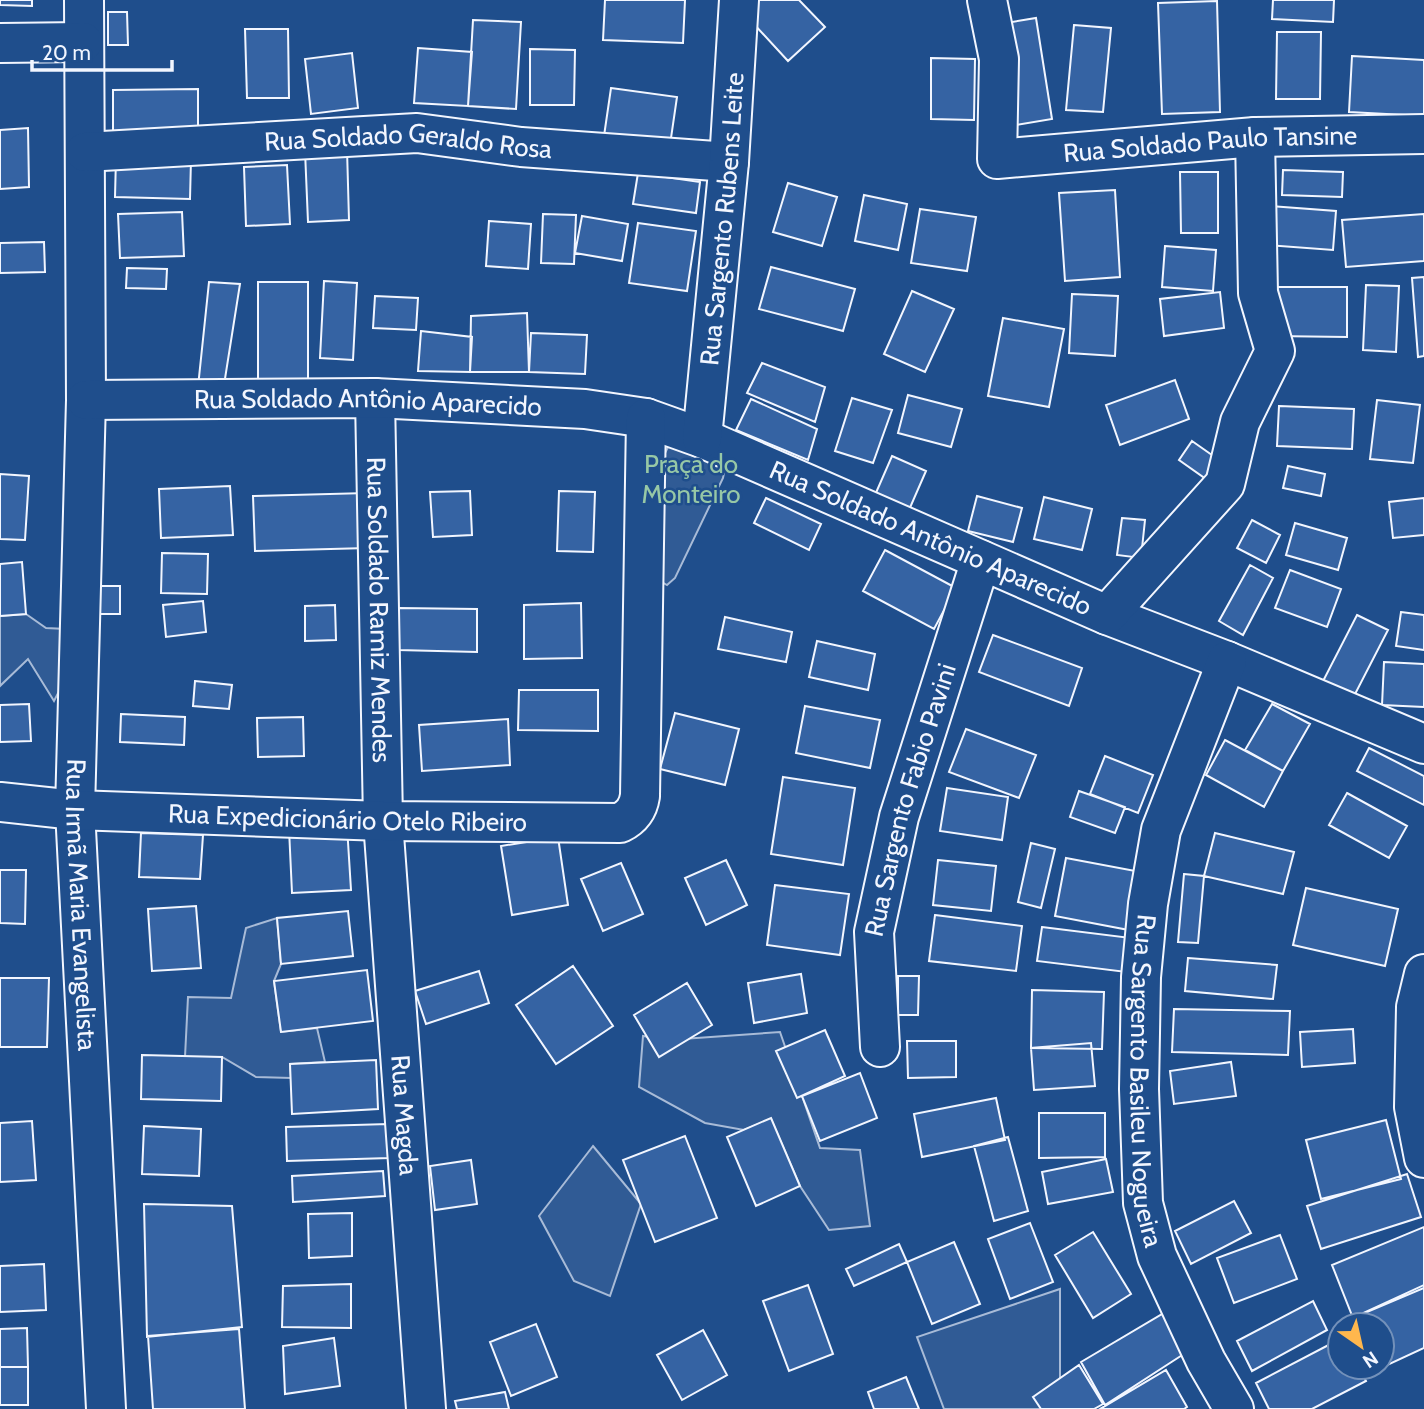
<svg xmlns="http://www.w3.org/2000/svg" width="1424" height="1409" font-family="Cabin,sans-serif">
  <rect width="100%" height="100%" fill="#1f4e8c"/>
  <!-- built -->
  <path fill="#305b95" stroke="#a8bbd7" stroke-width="2" d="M670 443 725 468 723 478 675 578 667 585 660 581 664 455Z
    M26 614 46 628 66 629 67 676 54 701 28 659 0 686V616Z
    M277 918 281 964 274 981 281 1032 317 1028 325 1062 290 1064 291 1078 256 1077 222 1057H185L188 997 231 998 246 928Z
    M780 1032 820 1148 860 1150 870 1226 829 1230 800 1186 771 1119 744 1130 705 1123 639 1087 643 1036 668 1040Z
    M593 1146 641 1204 610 1296 574 1281 539 1216Z
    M1060 1289V1382L1068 1409H944L917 1337Z"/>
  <!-- building -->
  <path fill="#3563a3" stroke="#f2f6ff" stroke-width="2" d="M0 0H32V6L0 5Z
    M605 0H685L683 43 603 40Z
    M749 0H799L825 27 788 61 740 9Z
    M1273 0H1334L1333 22 1272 19Z
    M1217 1 1220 112 1162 114 1158 3Z
    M108 12H127L128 45H108Z
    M1036 18 1052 119 1016 125 1000 24Z
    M473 20 521 22 516 109 468 106Z
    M1074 25 1111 28 1103 112 1066 110Z
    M245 29H288L289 98H247Z
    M1277 32H1321L1320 99H1276Z
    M418 48 472 52 468 106 414 103Z
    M530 49 575 50 574 105H530Z
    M352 53 358 108 311 114 305 59Z
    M1352 56 1424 60V116L1349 112Z
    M931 58 975 59 974 120 931 119Z
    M611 88 677 97 670 145 604 136Z
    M198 89V138H113V90Z
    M28 128 29 187 0 189V130Z
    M347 149 349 220 308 222 305 151Z
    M116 157 191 159 190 199 115 197Z
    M287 165 290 224 246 226 244 167Z
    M1283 170 1343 172 1342 197 1282 195Z
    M1180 172H1218V233H1181Z
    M638 173 700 182 696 213 633 204Z
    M788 183 837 197 822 246 773 232Z
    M1115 190 1120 277 1065 281 1059 193Z
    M864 195 907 204 898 250 855 241Z
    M1270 206 1336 211 1333 250 1266 245Z
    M920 209 976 217 967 271 911 263Z
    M182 212 184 256 120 258 118 214Z
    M543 214 576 215 574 264 541 263Z
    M1424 214V261L1346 267 1342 220Z
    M582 216 628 224 622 261 575 253Z
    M489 221 531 224 528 269 486 266Z
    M638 223 696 231 687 291 629 283Z
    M44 242 45 272 0 273V243Z
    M1165 246 1216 250 1213 291 1162 287Z
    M771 267 855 289 843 331 759 309Z
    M127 268 167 269 166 289 126 288Z
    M1424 277V356L1418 357 1412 278Z
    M324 281 357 283 353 360 320 358Z
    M209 282 240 284 224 385 198 387Z
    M258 282H308V379H258Z
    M1366 285 1399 286 1396 352 1363 350Z
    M1274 287H1347V337L1273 336Z
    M912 291 954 309 925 372 884 354Z
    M1220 292 1224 328 1164 336 1160 299Z
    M1072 294 1118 296 1115 356 1069 353Z
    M375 296 418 298 416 330 373 328Z
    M527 313 529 372H470L471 316Z
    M1003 318 1064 329 1049 407 988 396Z
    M421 331 472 337 470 372 418 371Z
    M531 333 587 335 585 374 529 372Z
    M762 363 825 387 815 422 747 393Z
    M1175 380 1189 419 1120 445 1106 405Z
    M908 395 962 409 951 447 898 433Z
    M852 398 892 410 873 463 835 451Z
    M751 399 817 429 808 460 736 430Z
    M1377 400 1420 405 1413 463 1370 459Z
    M1279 406 1354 409 1352 449 1277 446Z
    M1192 441 1219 460 1206 479 1179 460Z
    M892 456 926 471 909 510 875 495Z
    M1288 466 1325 474 1321 496 1283 488Z
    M0 474 29 476 25 540 0 539Z
    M230 486 233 535 161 538 159 489Z
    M470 491 472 535 433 537 430 492Z
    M559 491 595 492 593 552 557 551Z
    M367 493 368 548 255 551 253 496Z
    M977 496 1022 508 1013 542 968 531Z
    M1044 497 1092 509 1082 550 1034 539Z
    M766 498 821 524 809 550 754 523Z
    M1424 498V535L1393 538 1389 502Z
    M1122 518 1145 520 1141 558 1117 555Z
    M1252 520 1280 535 1266 563 1237 548Z
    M1295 523 1347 538 1338 570 1286 555Z
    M885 550 956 588 934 629 863 591Z
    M162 553 208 554 207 594 161 593Z
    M22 562 26 614 0 616V564Z
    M1250 565 1273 578 1243 635 1219 621Z
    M1290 570 1341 589 1327 627 1275 608Z
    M97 586H120V614H98Z
    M203 601 206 632 166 637 163 605Z
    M581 603 582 658 524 659V605Z
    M335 605 336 640 305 641V606Z
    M399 608 477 609V652L398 650Z
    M1401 612 1424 615V650L1396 646Z
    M1357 615 1388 630 1352 700 1321 685Z
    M725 617 792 632 786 662 718 649Z
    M993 635 1082 668 1069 706 979 672Z
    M817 641 875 654 868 690 809 677Z
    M1384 662 1424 664V707L1382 705Z
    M195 681 232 685 229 709 193 706Z
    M519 690H598V731L518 730Z
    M29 704 31 741 0 742V705Z
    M1272 704 1310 724 1283 771 1245 750Z
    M805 706 880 720 870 768 796 753Z
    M675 713 739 729 725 785 660 769Z
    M121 714 185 717 184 745 120 742Z
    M303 717 304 756 258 757 257 718Z
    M508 719 510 765 422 771 419 725Z
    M966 729 1036 755 1019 798 949 772Z
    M1225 740 1283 771 1264 807 1206 775Z
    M1369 748 1424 776V805L1357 771Z
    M1105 756 1153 775 1138 813 1090 794Z
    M783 777 855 788 843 865 771 854Z
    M947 788 1008 797 1002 840 940 831Z
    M1079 791 1125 807 1115 833 1070 817Z
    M1347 793 1407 826 1389 858 1329 825Z
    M347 826 351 890 292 893 289 829Z
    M141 833 203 835 200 879 139 877Z
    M1215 833 1294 852 1283 894 1204 876Z
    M558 837 568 905 512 915 501 846Z
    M1031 843 1055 849 1041 908 1018 902Z
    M1066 858 1146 873 1134 931 1055 916Z
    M726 860 747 905 706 925 685 878Z
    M938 860 996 866 991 911 933 905Z
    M621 863 643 914 603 931 581 879Z
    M0 870H26L25 924 0 923Z
    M1184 874 1204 876 1198 943 1178 942Z
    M775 885 849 894 840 955 767 945Z
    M1306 888 1398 909 1385 966 1293 945Z
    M196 906 201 968 152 971 148 909Z
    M348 911 353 956 281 964 277 918Z
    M935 915 1022 926 1016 971 929 961Z
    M1042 927 1131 938 1126 972 1037 961Z
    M1188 958 1277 965 1273 999 1185 991Z
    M573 966 613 1026 556 1064 516 1005Z
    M367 970 373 1021 281 1032 274 981Z
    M479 971 489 1003 426 1024 415 991Z
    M801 974 807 1013 754 1023 748 983Z
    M898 976H919L918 1015H898Z
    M0 978H49L47 1047H0Z
    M687 983 712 1025 659 1057 634 1015Z
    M1032 990 1104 992 1102 1049 1031 1048Z
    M1174 1009 1290 1011 1288 1055 1172 1052Z
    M1353 1029 1355 1063 1302 1067 1300 1032Z
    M825 1030 845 1076 797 1098 776 1051Z
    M907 1041H956V1077L908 1078Z
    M1091 1043 1095 1086 1034 1090 1031 1048Z
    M142 1055 222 1057 221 1101 141 1099Z
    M376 1060 378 1109 292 1114 290 1064Z
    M1231 1062 1236 1096 1174 1104 1170 1071Z
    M860 1073 877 1118 820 1141 802 1096Z
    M996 1098 1005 1140 922 1157 914 1114Z
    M1039 1113H1105V1157L1039 1158Z
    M771 1118 800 1186 756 1206 727 1137Z
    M1386 1120 1401 1179 1321 1199 1306 1140Z
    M32 1121 36 1180 0 1182V1123Z
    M388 1124 390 1158 287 1161 286 1127Z
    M144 1126 201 1129 199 1176 142 1174Z
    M685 1136 717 1218 655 1242 623 1160Z
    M1008 1137 1028 1211 994 1221 974 1146Z
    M1106 1159 1113 1192 1048 1204 1042 1172Z
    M471 1160 477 1204 435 1210 430 1166Z
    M383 1171 385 1196 293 1202 292 1176Z
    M1407 1174 1421 1217 1321 1249 1307 1206Z
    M1234 1201 1251 1233 1191 1264 1175 1231Z
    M144 1204 232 1206 242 1327 147 1337Z
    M352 1213V1256L309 1258 308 1214Z
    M1030 1223 1053 1282 1010 1299 988 1239Z
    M1424 1227V1288L1353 1318 1332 1265Z
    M1093 1232 1131 1294 1093 1318 1055 1255Z
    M1280 1235 1297 1279 1234 1303 1217 1258Z
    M954 1242 980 1304 932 1324 907 1262Z
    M899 1244 907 1262 854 1286 846 1269Z
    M44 1264 46 1310 0 1312V1266Z
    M351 1284V1328L282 1327 283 1286Z
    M808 1285 833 1354 789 1371 763 1301Z
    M1424 1285V1348L1383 1367 1382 1325H1363L1359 1315Z
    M1313 1301 1327 1330 1252 1371 1237 1341Z
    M1169 1310 1190 1350 1105 1405 1081 1362Z
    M536 1324 557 1377 511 1396 490 1342Z
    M27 1328 28 1367H0V1329Z
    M239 1329 245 1409H153L148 1336Z
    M703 1330 727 1375 682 1400 657 1355Z
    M334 1338 340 1386 285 1394 283 1346Z
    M1340 1339V1367H1359L1366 1381 1312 1409H1269L1256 1383Z
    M1079 1365 1103 1404 1094 1409H1041L1033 1397Z
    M0 1367H28V1405H0Z
    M1166 1370 1187 1407 1184 1409H1100Z
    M906 1377 919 1409H874L868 1392Z
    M505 1392 509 1409H457L455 1401Z"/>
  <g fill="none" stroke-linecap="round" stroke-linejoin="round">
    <!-- street casing -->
    <g stroke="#f2f6ff" stroke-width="42">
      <g id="street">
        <path id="s1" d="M84 0 86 400 75 810 106 1409"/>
        <path id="s2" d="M987 0 999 59 997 159 1255 137 1424 134"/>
        <path d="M0 43 83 42"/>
        <path id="s3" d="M85 152 417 133 521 147 729 162"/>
        <path id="s4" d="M375 398 383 821 426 1409"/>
        <path id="s5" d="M86 400 375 398 585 409 646 418 702 438 1107 615 1227 661 1424 744"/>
        <path id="s6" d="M702 438 729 162 739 0"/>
        <path d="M1107 615 1225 484 1240 422 1275 351 1258 293 1255 137"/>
        <path id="s7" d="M1227 661 1161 830 1148 904 1141 977 1139 1089 1143 1203 1157 1256 1206 1361 1234 1409"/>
        <path id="s8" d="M0 802 75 810 383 821 620 823C632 817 638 809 640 796L646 418"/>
        <path id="s9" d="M880 1047 874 932 899 817 981 560"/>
      </g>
    </g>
    <!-- secondary casing -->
    <g stroke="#f2f6ff" stroke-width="42">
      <path id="secondary" d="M1424 974 1416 1007 1414 1107 1424 1158"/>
    </g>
    <!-- street -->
    <use href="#street" stroke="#1f4e8c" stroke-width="38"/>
    <!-- secondary -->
    <use href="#secondary" stroke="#1f4e8c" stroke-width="38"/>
  </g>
  <g text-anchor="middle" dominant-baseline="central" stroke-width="5" stroke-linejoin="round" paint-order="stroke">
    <!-- street labels -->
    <g font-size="26" fill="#f2f6ff" stroke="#1f4e8c">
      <text stroke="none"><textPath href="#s2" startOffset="374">Rua Soldado Paulo Tansine</textPath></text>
      <text stroke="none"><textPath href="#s3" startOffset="324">Rua Soldado Geraldo Rosa</textPath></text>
      <text stroke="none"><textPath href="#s6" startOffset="220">Rua Sargento Rubens Leite</textPath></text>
      <text stroke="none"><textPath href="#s5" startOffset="282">Rua Soldado Antônio Aparecido</textPath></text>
      <text stroke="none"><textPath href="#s5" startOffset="870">Rua Soldado Antônio Aparecido</textPath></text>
      <text stroke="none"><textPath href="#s4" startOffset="212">Rua Soldado Ramiz Mendes</textPath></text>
      <text stroke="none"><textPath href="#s9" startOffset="252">Rua Sargento Fabio Pavini</textPath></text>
      <text stroke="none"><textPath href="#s8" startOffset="348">Rua Expedicionário Otelo Ribeiro</textPath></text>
      <text stroke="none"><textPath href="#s1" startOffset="905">Rua Irmã Maria Evangelista</textPath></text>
      <text stroke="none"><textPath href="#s7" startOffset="434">Rua Sargento Basileu Nogueira</textPath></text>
      <text stroke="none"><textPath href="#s4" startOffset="718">Rua Magda</textPath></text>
    </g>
    <!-- park labels -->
    <g font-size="26" fill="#97c8a6" stroke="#1f4e8c">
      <text x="691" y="464">Praça do<tspan x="691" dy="30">Monteiro</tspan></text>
    </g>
  </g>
  <!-- north arrow -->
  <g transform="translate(1361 1346) rotate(146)"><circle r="33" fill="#1f4e8c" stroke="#7391ba" stroke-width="2"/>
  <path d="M0-5L12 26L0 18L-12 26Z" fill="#ffb74d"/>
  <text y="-10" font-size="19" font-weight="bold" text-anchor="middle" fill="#f2f6ff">N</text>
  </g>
  <!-- scale -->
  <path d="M32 60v10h140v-10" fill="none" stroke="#f2f6ff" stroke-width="3.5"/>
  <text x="42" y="60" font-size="21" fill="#f2f6ff" stroke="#1f4e8c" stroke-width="5" paint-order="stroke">20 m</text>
</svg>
